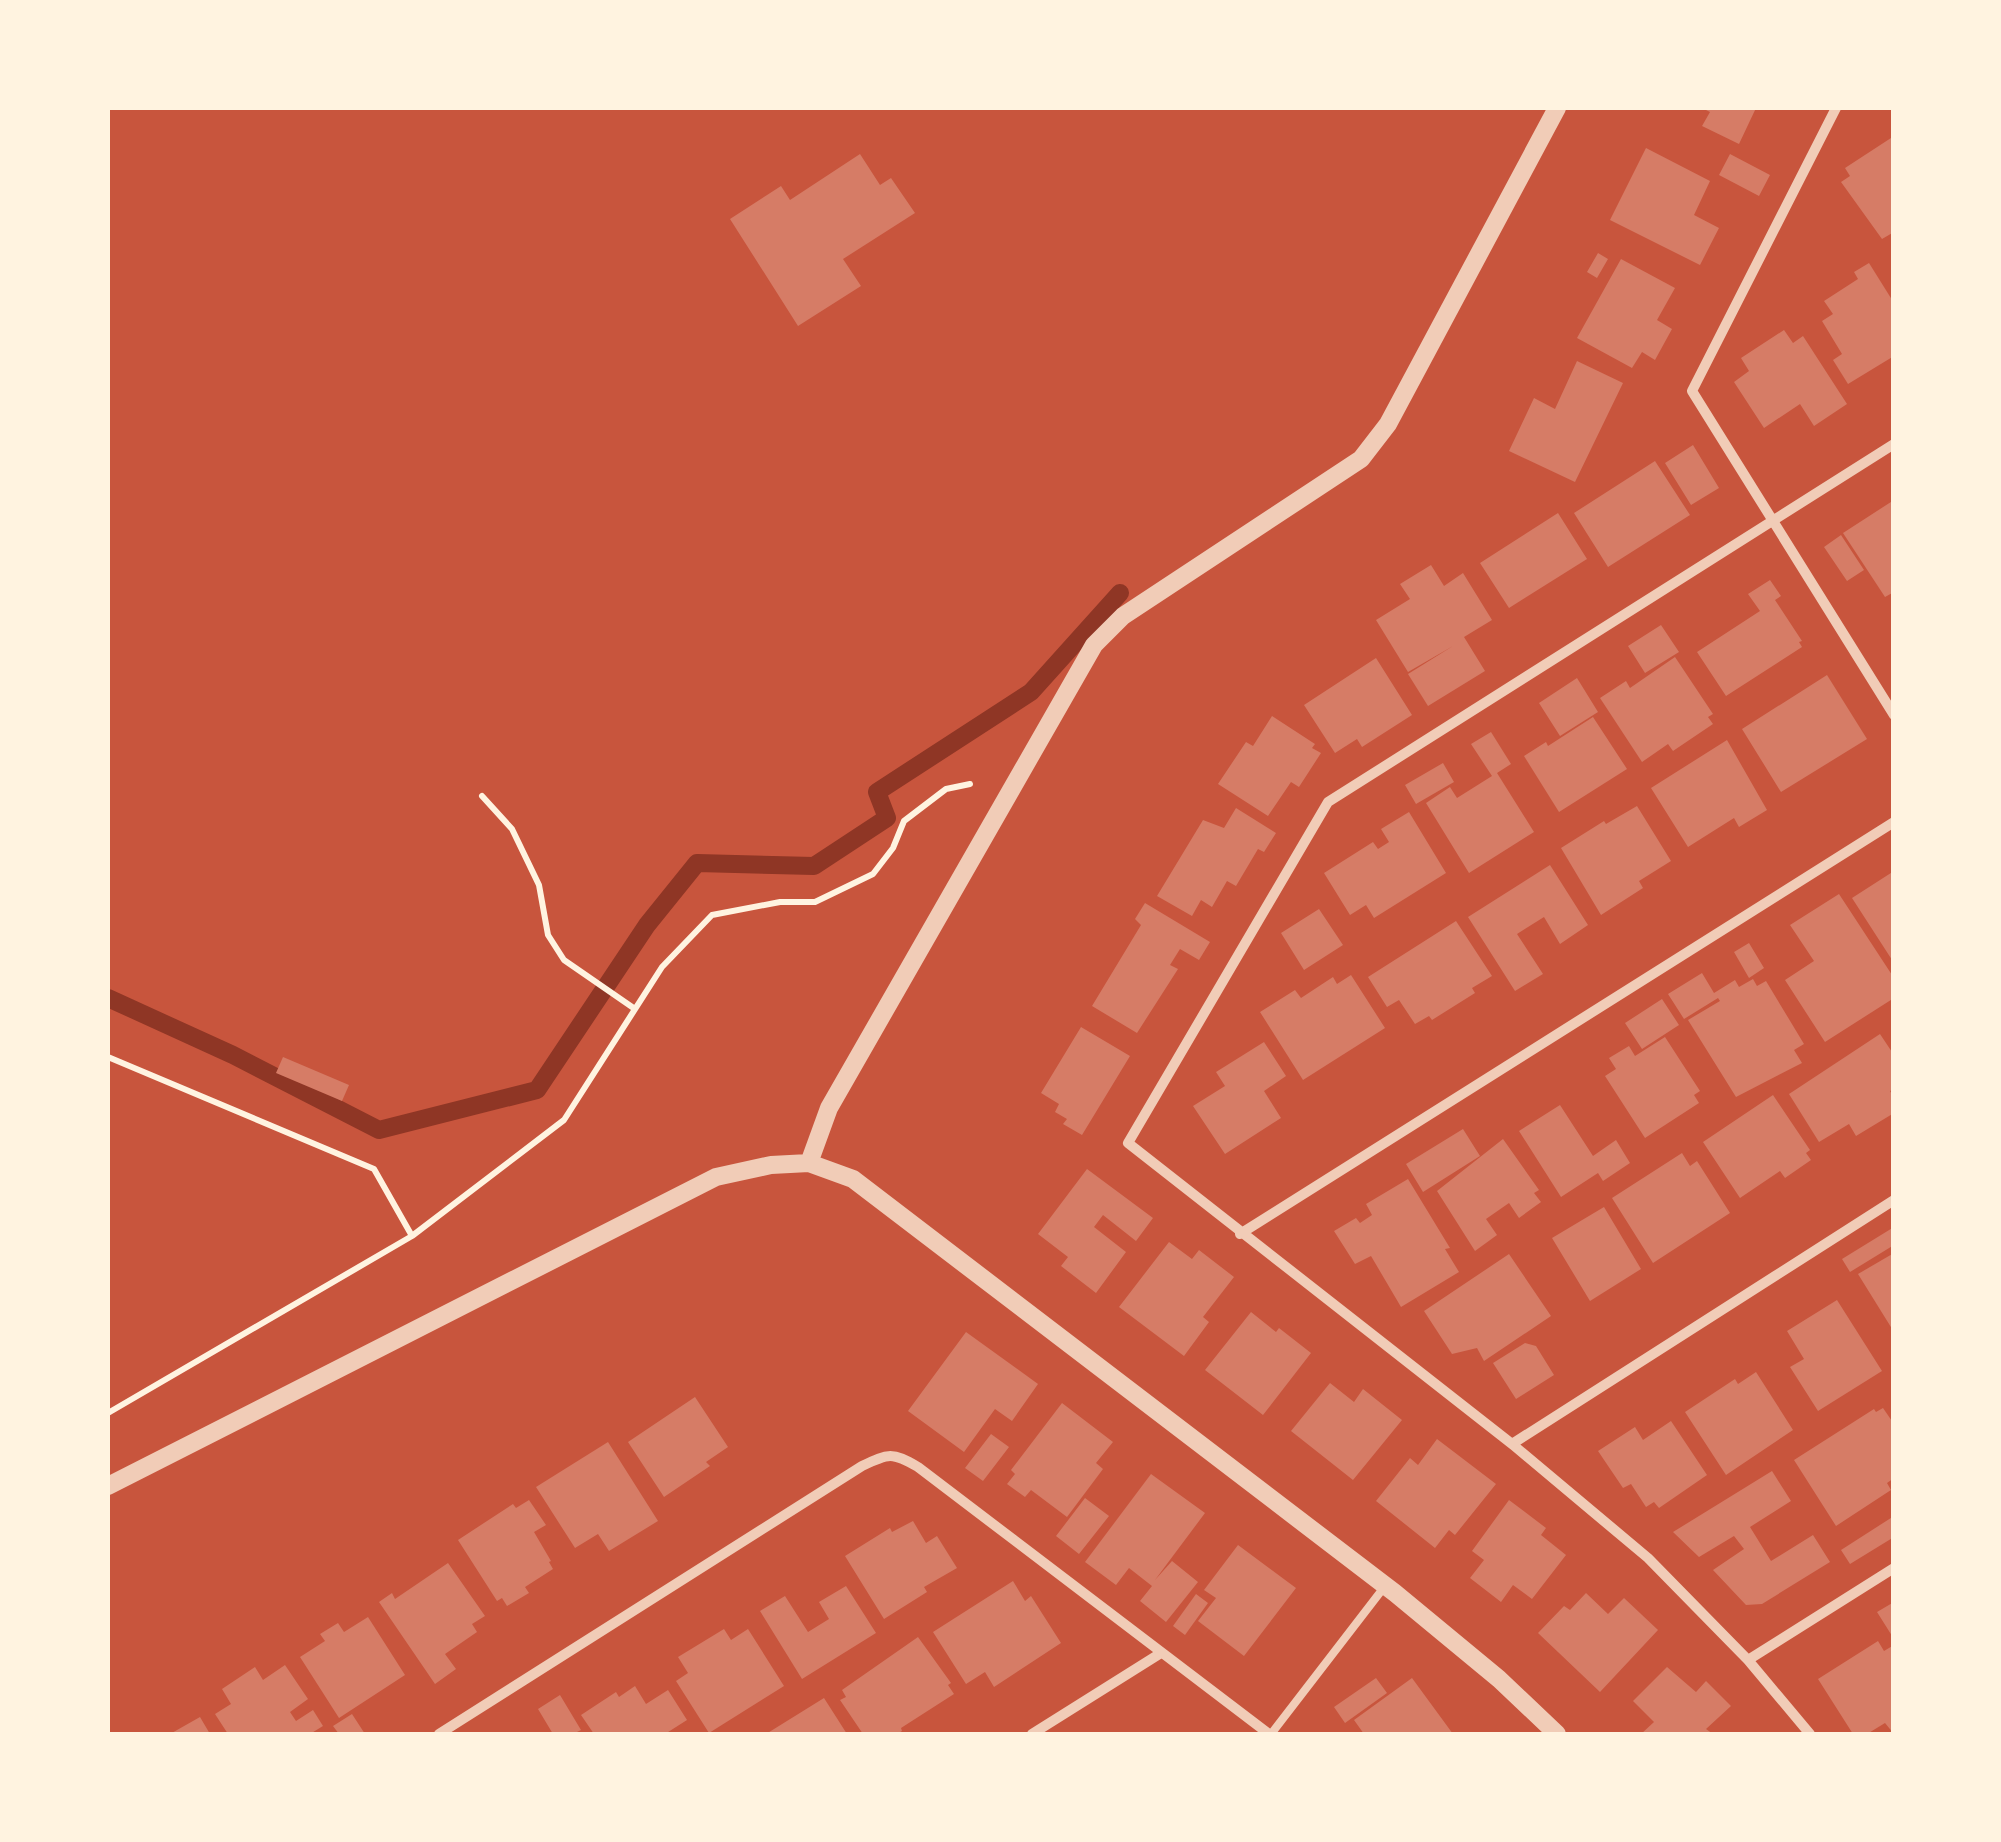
<svg xmlns="http://www.w3.org/2000/svg" width="2001" height="1842" font-family="Quicksand,sans-serif">
  <rect width="100%" height="100%" fill="#c8553d"/>
  <g fill="none" stroke-linecap="round" stroke-linejoin="round">
    <!-- stream -->
    <path stroke="#8f3625" stroke-width="18" d="M108 998 233 1055 379 1130 537 1090 647 925 697 863 814 866 887 818 877 792 1031 692 1120 593"/>
  </g>
  <!-- building -->
  <path fill="#d67c66" d="M1702 108H1756L1739 144 1702 126 1710 112Z
    M1891 138 1894 232 1882 239 1841 182 1850 176 1845 168Z
    M1646 148 1710 181 1694 215 1719 228 1700 265 1610 220Z
    M860 154 880 185 891 178 915 213 843 259 861 286 798 326 730 219 781 186 790 200Z
    M1730 154 1770 175 1759 196 1719 175Z
    M1598 253 1608 259 1597 278 1587 272Z
    M1621 259 1675 288 1657 320 1672 329 1655 360 1642 352 1632 368 1577 338Z
    M1869 263 1894 303V356L1848 384 1833 360 1842 354 1822 321 1833 314 1824 301 1858 279 1854 272Z
    M1784 330 1793 343 1803 336 1847 404 1814 426 1800 404 1764 428 1734 382 1749 371 1741 358Z
    M1577 361 1623 383 1575 482 1509 451 1534 398 1555 409Z
    M1693 445 1719 488 1691 505 1665 463Z
    M1655 461 1690 515 1608 567 1574 513Z
    M1894 500V592L1885 597 1843 533Z
    M1558 513 1587 559 1509 608 1480 563Z
    M1841 535 1864 570 1847 581 1824 547Z
    M1431 565 1444 586 1463 573 1492 620 1464 637 1485 671 1428 706 1408 674 1453 646 1408 672 1376 620 1410 599 1400 584Z
    M1770 580 1781 596 1775 600 1802 641 1799 642 1802 647 1726 696 1697 652 1760 611 1748 594Z
    M1661 625 1679 652 1645 673 1628 646Z
    M1675 657 1713 714 1708 717 1713 724 1673 751 1668 744 1642 762 1600 698 1626 681 1630 688Z
    M1376 658 1412 715 1362 747 1357 739 1335 753 1304 705Z
    M1827 675 1867 739 1781 792 1742 729Z
    M1577 678 1598 712 1560 736 1539 703Z
    M1272 716 1315 744 1312 748 1321 753 1299 787 1291 782 1268 816 1218 784 1246 742 1253 746Z
    M1593 717 1627 769 1559 812 1524 756 1546 742 1548 746Z
    M1491 732 1511 764 1497 773 1534 832 1469 873 1426 803 1450 787 1457 798 1492 776 1471 744Z
    M1727 740 1767 810 1739 827 1734 818 1688 847 1651 788Z
    M1443 763 1454 782 1416 804 1405 785Z
    M1637 806 1671 861 1639 881 1643 888 1601 915 1561 848 1604 821 1606 824Z
    M1236 808 1276 833 1264 852 1258 849 1236 886 1227 881 1212 907 1201 900 1192 916 1157 896 1203 820 1224 828Z
    M1409 812 1446 873 1374 918 1366 905 1350 915 1324 873 1373 842 1378 849 1389 842 1381 829Z
    M1550 865 1588 925 1560 944 1544 917 1517 934 1543 974 1515 991 1468 917Z
    M1894 871V963L1852 898Z
    M1839 894 1894 978V998L1825 1042 1785 980 1814 961 1790 925Z
    M1145 903 1210 942 1199 960 1180 949 1170 965 1178 969 1137 1033 1092 1006 1141 925 1135 919Z
    M1319 909 1343 945 1304 970 1281 933Z
    M1456 921 1492 976 1472 988 1475 993 1432 1020 1429 1016 1415 1024 1399 1000 1387 1007 1368 977Z
    M1749 943 1764 968 1749 978 1734 952Z
    M1702 973 1714 993 1735 980 1739 987 1753 979 1757 986 1766 981 1804 1044 1794 1050 1802 1063 1736 1097 1688 1020 1720 1001 1718 998 1684 1019 1668 994Z
    M1351 975 1385 1028 1303 1080 1260 1012 1295 990 1301 998 1333 977 1337 984Z
    M1662 999 1679 1025 1642 1049 1625 1023Z
    M1081 1027 1130 1056 1082 1135 1063 1124 1067 1119 1055 1112 1059 1104 1041 1093Z
    M1880 1034 1894 1055V1089L1890 1091 1894 1098V1113L1856 1136 1849 1124 1819 1142 1789 1094Z
    M1665 1037 1700 1091 1694 1095 1699 1103 1645 1138 1605 1076 1616 1069 1609 1058 1629 1046 1635 1056Z
    M1264 1042 1286 1076 1264 1091 1281 1118 1225 1154 1193 1106 1225 1086 1216 1072Z
    M283 1057 349 1085 342 1101 276 1073Z
    M1773 1095 1810 1150 1806 1153 1811 1160 1785 1178 1780 1171 1740 1198 1703 1142Z
    M1560 1105 1593 1156 1616 1140 1630 1163 1603 1181 1598 1173 1561 1197 1519 1131Z
    M1463 1129 1480 1156 1423 1192 1406 1164Z
    M1503 1139 1539 1190 1534 1193 1541 1202 1519 1218 1509 1203 1486 1219 1497 1235 1475 1251 1437 1191Z
    M1682 1153 1690 1166 1697 1161 1730 1213 1653 1263 1612 1198Z
    M1087 1169 1153 1218 1136 1241 1103 1215 1094 1227 1126 1252 1096 1293 1061 1266 1068 1257 1038 1234Z
    M1408 1179 1450 1248 1445 1249 1459 1272 1401 1307 1371 1256 1355 1264 1334 1231 1356 1218 1360 1223 1372 1215 1366 1204Z
    M1604 1207 1641 1269 1590 1301 1552 1238Z
    M1894 1227V1245L1850 1272 1842 1259Z
    M1169 1242 1192 1259 1199 1250 1234 1277 1203 1317 1209 1322 1184 1356 1119 1307Z
    M1894 1253V1332L1858 1274Z
    M1509 1254 1551 1316 1484 1361 1477 1348 1452 1354 1424 1311Z
    M1837 1300 1882 1371 1818 1411 1790 1367 1804 1359 1787 1331Z
    M1251 1312 1276 1332 1279 1328 1311 1353 1263 1415 1205 1370Z
    M966 1332 1038 1384 1012 1421 995 1409 964 1452 908 1411Z
    M1525 1343 1536 1346 1554 1375 1516 1399 1493 1363Z
    M1756 1372 1793 1430 1726 1475 1685 1412 1735 1379 1738 1384Z
    M1330 1383 1354 1402 1363 1389 1402 1420 1353 1480 1291 1431Z
    M695 1397 728 1447 706 1462 710 1466 664 1497 628 1442Z
    M1062 1403 1113 1442 1096 1463 1103 1469 1067 1517 1031 1490 1025 1497 1007 1484 1015 1474 1011 1470Z
    M1883 1408 1894 1424V1478L1887 1483 1891 1490 1836 1526 1794 1460 1874 1409 1876 1412Z
    M1671 1421 1707 1475 1659 1508 1654 1502 1646 1507 1631 1484 1623 1488 1598 1451 1635 1427 1643 1440Z
    M991 1434 1009 1447 983 1481 965 1468Z
    M1437 1439 1496 1484 1455 1535 1449 1530 1435 1548 1376 1501 1410 1458 1418 1465Z
    M608 1442 658 1521 609 1551 598 1534 575 1548 536 1487Z
    M1772 1471 1791 1501 1750 1527 1771 1561 1813 1535 1830 1562 1762 1604 1746 1605 1713 1570 1744 1549 1734 1536 1699 1557 1673 1532Z
    M1151 1474 1205 1513 1155 1580 1172 1561 1198 1582 1166 1622 1140 1601 1152 1586 1129 1568 1116 1585 1085 1562Z
    M1085 1498 1109 1516 1079 1554 1056 1536Z
    M529 1500 546 1525 534 1532 551 1561 549 1562 553 1569 525 1587 529 1593 507 1606 502 1598 497 1601 458 1540 513 1504 516 1508Z
    M1509 1500 1546 1528 1541 1535 1566 1555 1532 1599 1513 1585 1501 1602 1470 1578 1484 1560 1472 1551Z
    M1894 1516V1537L1850 1564 1841 1550Z
    M913 1521 926 1543 937 1536 957 1568 924 1587 927 1592 884 1619 845 1556 890 1528 892 1532Z
    M1238 1545 1296 1588 1244 1656 1198 1621 1216 1598 1204 1590Z
    M448 1563 485 1616 472 1624 477 1632 445 1654 456 1669 435 1684 379 1602 392 1593 395 1599Z
    M1013 1581 1025 1601 1031 1596 1061 1643 994 1687 985 1672 966 1684 933 1632Z
    M846 1586 876 1633 802 1679 760 1611 785 1596 808 1632 829 1619 819 1602Z
    M1586 1593 1608 1614 1624 1598 1658 1630 1600 1692 1538 1633 1564 1606 1570 1610Z
    M1196 1594 1208 1603 1185 1635 1173 1626Z
    M1894 1602V1639L1877 1612Z
    M368 1617 405 1675 339 1718 300 1657 325 1641 320 1634 338 1623 344 1632Z
    M724 1629 731 1640 748 1629 784 1686 709 1733 676 1681 688 1673 678 1657Z
    M918 1637 951 1683 948 1685 954 1694 901 1728 902 1731 897 1734H863L840 1700 846 1697 842 1690Z
    M1878 1641 1884 1651 1894 1645V1734L1885 1723 1867 1734H1853L1818 1679Z
    M285 1665 308 1699 290 1712 296 1721 313 1710 323 1726 310 1734H228L215 1714 231 1704 222 1689 255 1667 263 1680Z
    M1667 1667 1696 1692 1706 1681 1731 1706 1706 1729 1713 1734H1641L1654 1722 1633 1701Z
    M1376 1678 1387 1693 1345 1723 1334 1707Z
    M1412 1678 1453 1734H1364L1354 1720Z
    M635 1686 646 1704 668 1690 687 1720 665 1734H594L581 1715 616 1692 619 1697Z
    M560 1695 581 1730 573 1734H553L538 1709Z
    M824 1698 847 1734H766Z
    M352 1714 365 1734H339L333 1726Z
    M200 1717 210 1734H170Z"/>
  <g fill="none" stroke-linecap="round" stroke-linejoin="round">
    <!-- path -->
    <path stroke="#fff3e0" stroke-width="6" d="M482 796 512 829 539 885 548 935 564 960 635 1009
      M108 1057 374 1169 412 1236
      M108 1413 412 1236 564 1120 662 967 712 915 780 902H815L873 874 893 848 904 821 946 789 970 784"/>
    <!-- service -->
    <path stroke="#f1ccb7" stroke-width="8" d="M1271 1734 1385 1586"/>
    <!-- minor -->
    <path stroke="#f1ccb7" stroke-width="10" d="M1836 108 1692 391 1894 715
      M1240 1234 1894 822
      M1512 1444 1894 1200
      M1748 1660 1894 1568
      M439 1734 862 1466C889 1453 892 1452 918 1467L1269 1734
      M1032 1734 1161 1653
      M1810 1734 1748 1660 1648 1558 1512 1444 1128 1143 1328 802 1894 444"/>
    <!-- tertiary -->
    <path stroke="#f1ccb7" stroke-width="18" d="M809 1163 829 1108 1094 645 1123 616 1361 459 1388 424 1557 108
      M108 1486 716 1177 771 1165 809 1163 853 1179 1395 1593 1499 1679 1557 1734"/>
  </g>
  <!-- border -->
  <rect width="2001" height="1842" fill="none" stroke="#fff3e0" stroke-width="220"/>
</svg>
